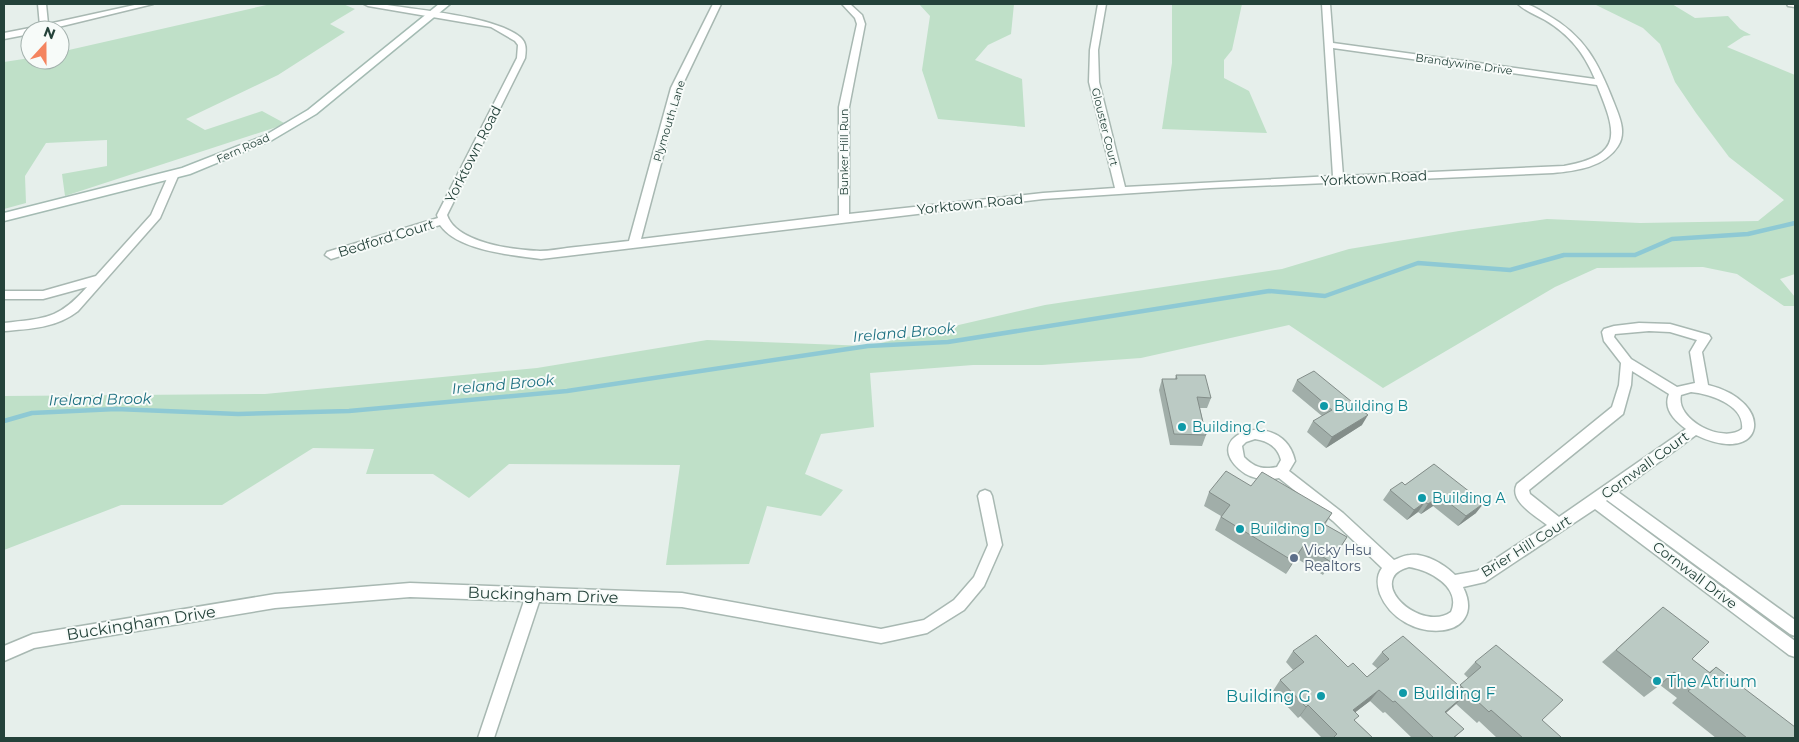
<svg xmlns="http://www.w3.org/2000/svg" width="1799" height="742" font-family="Montserrat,sans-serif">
  <rect width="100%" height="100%" fill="#e6efeb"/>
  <!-- green -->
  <path fill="#bfe0c8" d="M271 4H343L355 9 330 24 345 32 278 75 186 119 205 130 262 111 286 124 65 196 62 174 107 166V140L46 143 25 176 26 203 4 209V62L30 58V60H60V52Z
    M919 4H1014L1011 34 988 45 975 60 1022 79 1025 127 938 119 922 70 930 16Z
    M1172 4H1242L1232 50 1224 60V78L1249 91 1267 133 1162 129 1172 63Z
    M1594 4H1672L1695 18 1728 16 1740 29 1751 35 1744 36 1727 47 1795 75V274L1780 279 1795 297V306H1784L1737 274 1703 267 1597 268 1555 287 1383 388 1289 325 1141 358 1042 365H973L870 373 874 427 821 434 805 474 843 490 821 516 767 506 749 564 666 565 680 465 509 464 469 498 433 474H366L374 449 313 448 222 505H121L4 550V396L265 394 537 368 707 340 868 346 1045 305 1282 269 1349 249 1459 231 1547 219 1640 223 1758 221 1784 200 1729 157 1696 113 1675 82 1660 44 1643 28Z"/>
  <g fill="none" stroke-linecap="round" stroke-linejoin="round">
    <!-- stream -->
    <path stroke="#8ec9d4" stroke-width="4.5" d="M4 421 32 413 116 409 238 414 349 411 567 391 868 346 948 342 1269 291 1325 296 1418 263 1510 270 1564 255H1635L1672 239 1748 234 1795 223"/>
    <!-- street casing -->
    <g stroke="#a8b8b2" stroke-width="3">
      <path id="street" d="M38 4H46L48 24 139 4H153L46 30H30V34L4 39V33L40 26Z
        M364 4H381C416 10 495 16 520 37 527 43 526 50 525 58L447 215C456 243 514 250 540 251 549 251 559 249 567 248 588 246 609 243 629 241L671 88 713 4H721L681 88 641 239 839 215V107L857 24 855 18 842 4H850L862 15 865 24 849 107V214L1043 193 1115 188 1089 82 1090 50 1098 4H1106L1098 50 1099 82 1125 187 1333 176 1322 4H1330L1333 43 1595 79C1584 53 1570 35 1545 20 1536 15 1525 11 1518 4 1529 3 1536 8 1546 14 1585 36 1598 62 1614 103 1619 116 1627 132 1618 146 1605 167 1576 171 1553 173L1210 188 1043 199 541 259C512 255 458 251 440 225L331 259 325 255 327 252 438 218 437 215 517 58 518 45 515 41 491 27 368 6ZM1333 48 1597 85C1616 132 1625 155 1564 166L1343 176Z
        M1787 4H1795V7L1788 6Z
        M174 171 179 174 160 218 78 311C56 328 30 329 4 331V323C45 318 58 320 87 287L43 299H4V291H43L96 276 151 215 169 174Z
        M1639 323 1670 324 1709 335 1711 338 1702 352 1708 385C1777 402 1765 468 1696 435L1618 492 1795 620V636L1790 634 1607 500 1606 501 1795 641V657L1789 655 1595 509 1485 582 1463 587C1490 642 1401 646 1380 594 1377 585 1376 576 1382 568L1333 521 1279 478C1265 481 1250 479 1239 469 1199 433 1283 407 1295 461L1289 471 1343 513 1394 560C1399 558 1405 555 1410 555 1425 553 1444 564 1455 575L1477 571 1547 525C1536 516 1508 501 1517 484L1612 407 1619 385 1621 363 1604 341 1602 332 1604 329 1614 326ZM1649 331 1670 332 1697 340 1690 352 1695 383 1677 387 1631 359 1614 337 1615 334ZM1632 371 1669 394C1663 409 1674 420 1686 429L1559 517 1530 494 1529 490 1623 414 1631 385ZM1691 392C1710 394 1745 405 1742 429 1723 444 1675 420 1681 395ZM1255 439C1268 441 1278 447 1281 460L1277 467C1262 470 1254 467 1244 457L1242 446 1246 442ZM1409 567C1429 570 1462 587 1451 612 1428 629 1384 599 1393 578 1396 571 1403 569 1409 567Z
        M985 490 990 492 992 496 1002 545 984 586 964 610 927 633 881 643 682 607 539 602 494 738H478L524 601 410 597 275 608 34 648 4 661V646L33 634 275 594 410 583 682 593 881 629 924 620 954 600 974 577 988 545 978 496 980 492Z"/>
    </g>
    <!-- secondary casing -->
    <g stroke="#a4bbb3" stroke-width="3">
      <path id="secondary" d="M439 4H450L316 114 272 140 190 174 4 221V213L182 168 264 136 308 110Z"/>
    </g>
    <!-- street -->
    <use href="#street" fill="#fff" fill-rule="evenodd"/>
    <!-- secondary -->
    <use href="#secondary" fill="#fff" fill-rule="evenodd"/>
  </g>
  <!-- wall -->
  <path fill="#a1aea9" d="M1176 375 1211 398 1207 408H1200L1206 435 1202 446 1170 445 1159 390 1162 379H1175Z
    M1297 380 1362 425 1326 448 1307 432 1313 421 1322 416 1292 391Z
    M1434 464 1476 513 1458 526 1433 506 1421 514 1418 512 1407 520 1383 500 1390 490 1405 485Z
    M1251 486 1332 513 1325 525 1347 537 1323 575 1296 558 1286 574 1215 530 1221 516 1204 506 1209 492Z
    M1663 607 1692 659 1709 672 1716 667 1795 738H1716L1672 703 1677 698 1660 685 1644 697 1602 662Z
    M1293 651 1348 667 1367 677 1378 669 1372 664 1382 652 1459 686 1468 678 1464 674 1475 662 1542 720 1560 738H1497L1479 721 1477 723 1456 704 1446 713 1464 729 1454 738H1412L1385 712 1383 713 1370 701 1355 712V721L1373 738H1322L1300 716 1298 718 1273 691 1280 680 1293 670 1286 662Z"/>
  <!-- shaded-wall -->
  <path fill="#838d89" d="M1368 415 1362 425 1326 448 1332 437Z
    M1440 496 1433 506 1421 514 1428 504Z
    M1425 502 1418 512 1407 520 1414 510Z
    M1484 503 1476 513 1458 526 1466 516Z
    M1304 545 1296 558 1286 574 1293 561Z
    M1379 690 1370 701 1344 721 1353 710Z
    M1467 693 1456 704 1434 723 1445 712Z
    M1308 705 1300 716 1298 718 1306 707Z"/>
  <!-- building -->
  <path fill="#bbcac4" stroke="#838d89" d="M1314 371 1368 415 1332 437 1313 421 1332 410 1297 380Z
    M1176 375H1205L1211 398 1197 397 1206 435 1174 434 1162 379H1177Z
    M1434 464 1484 503 1466 516 1440 496 1428 504 1425 502 1414 510 1390 490 1402 482 1405 485Z
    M1226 471 1251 486 1262 472 1332 513 1324 524 1347 537 1331 562 1304 545 1293 561 1221 517 1230 505 1209 492Z
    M1663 607 1709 642 1692 659 1710 673 1716 667 1795 727V738H1747L1688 691 1693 687 1674 672 1660 685 1616 650Z
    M1316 635 1348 667 1353 663 1367 677 1389 659 1382 652 1403 636 1467 693 1445 712 1464 729 1453 738H1434L1395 701 1393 702 1379 690 1353 710 1359 716 1354 720 1373 738H1333L1337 734 1308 705 1306 707 1280 680 1304 662 1293 651Z
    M1496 645 1563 700 1542 720 1561 737 1560 738H1523L1491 710 1489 712 1460 685 1481 667 1475 662Z"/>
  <!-- markers -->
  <g fill="#0f9aa8" stroke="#f7fbf9" stroke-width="2">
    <circle cx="1324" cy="406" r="5"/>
    <circle cx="1182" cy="427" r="5"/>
    <circle cx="1422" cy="498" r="5"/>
    <circle cx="1240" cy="529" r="5"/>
    <circle cx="1657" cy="681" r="5"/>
    <circle cx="1403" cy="693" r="5"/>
    <circle cx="1321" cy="696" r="5"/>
  </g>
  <circle fill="#5c6f8a" stroke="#f7fbf9" stroke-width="2" cx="1294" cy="558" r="5"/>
  <g text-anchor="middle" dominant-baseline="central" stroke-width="4" stroke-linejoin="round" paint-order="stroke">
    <!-- far-street labels -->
    <g font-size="11" fill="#24423a" stroke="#f7fbf9">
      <text transform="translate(1464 64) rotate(8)">Brandywine Drive</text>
      <text transform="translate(669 121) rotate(-73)">Plymouth Lane</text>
      <text transform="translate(1105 127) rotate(76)">Glouster Court</text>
      <text transform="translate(243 148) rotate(-24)">Fern Road</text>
      <text transform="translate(844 152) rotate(-90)">Bunker Hill Run</text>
    </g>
    <!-- street labels -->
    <g font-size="14" fill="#24423a" stroke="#f7fbf9">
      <text transform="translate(473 154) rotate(-63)">Yorktown Road</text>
      <text transform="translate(1374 178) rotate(-3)">Yorktown Road</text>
      <text transform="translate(970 204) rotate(-6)">Yorktown Road</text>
      <text transform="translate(386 238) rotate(-17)">Bedford Court</text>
      <text transform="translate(1645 465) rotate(-36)">Cornwall Court</text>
      <text transform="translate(1526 546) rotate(-32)">Brier Hill Court</text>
      <text transform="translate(1695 575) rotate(37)">Cornwall Drive</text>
    </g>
    <!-- culture labels -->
    <g font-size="14" fill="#0d838f" stroke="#f7fbf9" text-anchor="start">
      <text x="1334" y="406">Building B</text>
      <text x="1192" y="427">Building C</text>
      <text x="1432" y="498">Building A</text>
      <text x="1250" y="529">Building D</text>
    </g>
    <!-- service labels -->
    <g font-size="14" fill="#4e5e75" stroke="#f7fbf9" text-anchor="start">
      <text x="1304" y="550">Vicky Hsu<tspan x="1304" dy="16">Realtors</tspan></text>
    </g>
    <!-- water labels -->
    <g font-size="15" font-style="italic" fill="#1c6f80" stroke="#f7fbf9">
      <text transform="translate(904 332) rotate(-5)">Ireland Brook</text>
      <text transform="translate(503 384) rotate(-5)">Ireland Brook</text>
      <text transform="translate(100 399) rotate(-1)">Ireland Brook</text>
    </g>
    <!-- near-street labels -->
    <g font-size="16" fill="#24423a" stroke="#f7fbf9">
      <text transform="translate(543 595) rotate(2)">Buckingham Drive</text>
      <text transform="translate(141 623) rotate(-9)">Buckingham Drive</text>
    </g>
    <!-- near-culture labels -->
    <g font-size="16" fill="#0d838f" stroke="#f7fbf9" text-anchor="start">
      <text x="1667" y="681">The Atrium</text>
      <text x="1413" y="693">Building F</text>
      <text x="1311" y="696" text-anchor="end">Building G</text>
    </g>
  </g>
  <!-- border -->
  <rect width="1799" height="742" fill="none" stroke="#24423a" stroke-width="10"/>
  <!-- north arrow -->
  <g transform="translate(45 45) rotate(21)"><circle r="24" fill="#f7fbf9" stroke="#a3b1ad"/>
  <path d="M0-4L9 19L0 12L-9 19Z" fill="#f4845f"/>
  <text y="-8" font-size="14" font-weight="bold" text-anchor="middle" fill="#24423a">N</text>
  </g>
</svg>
